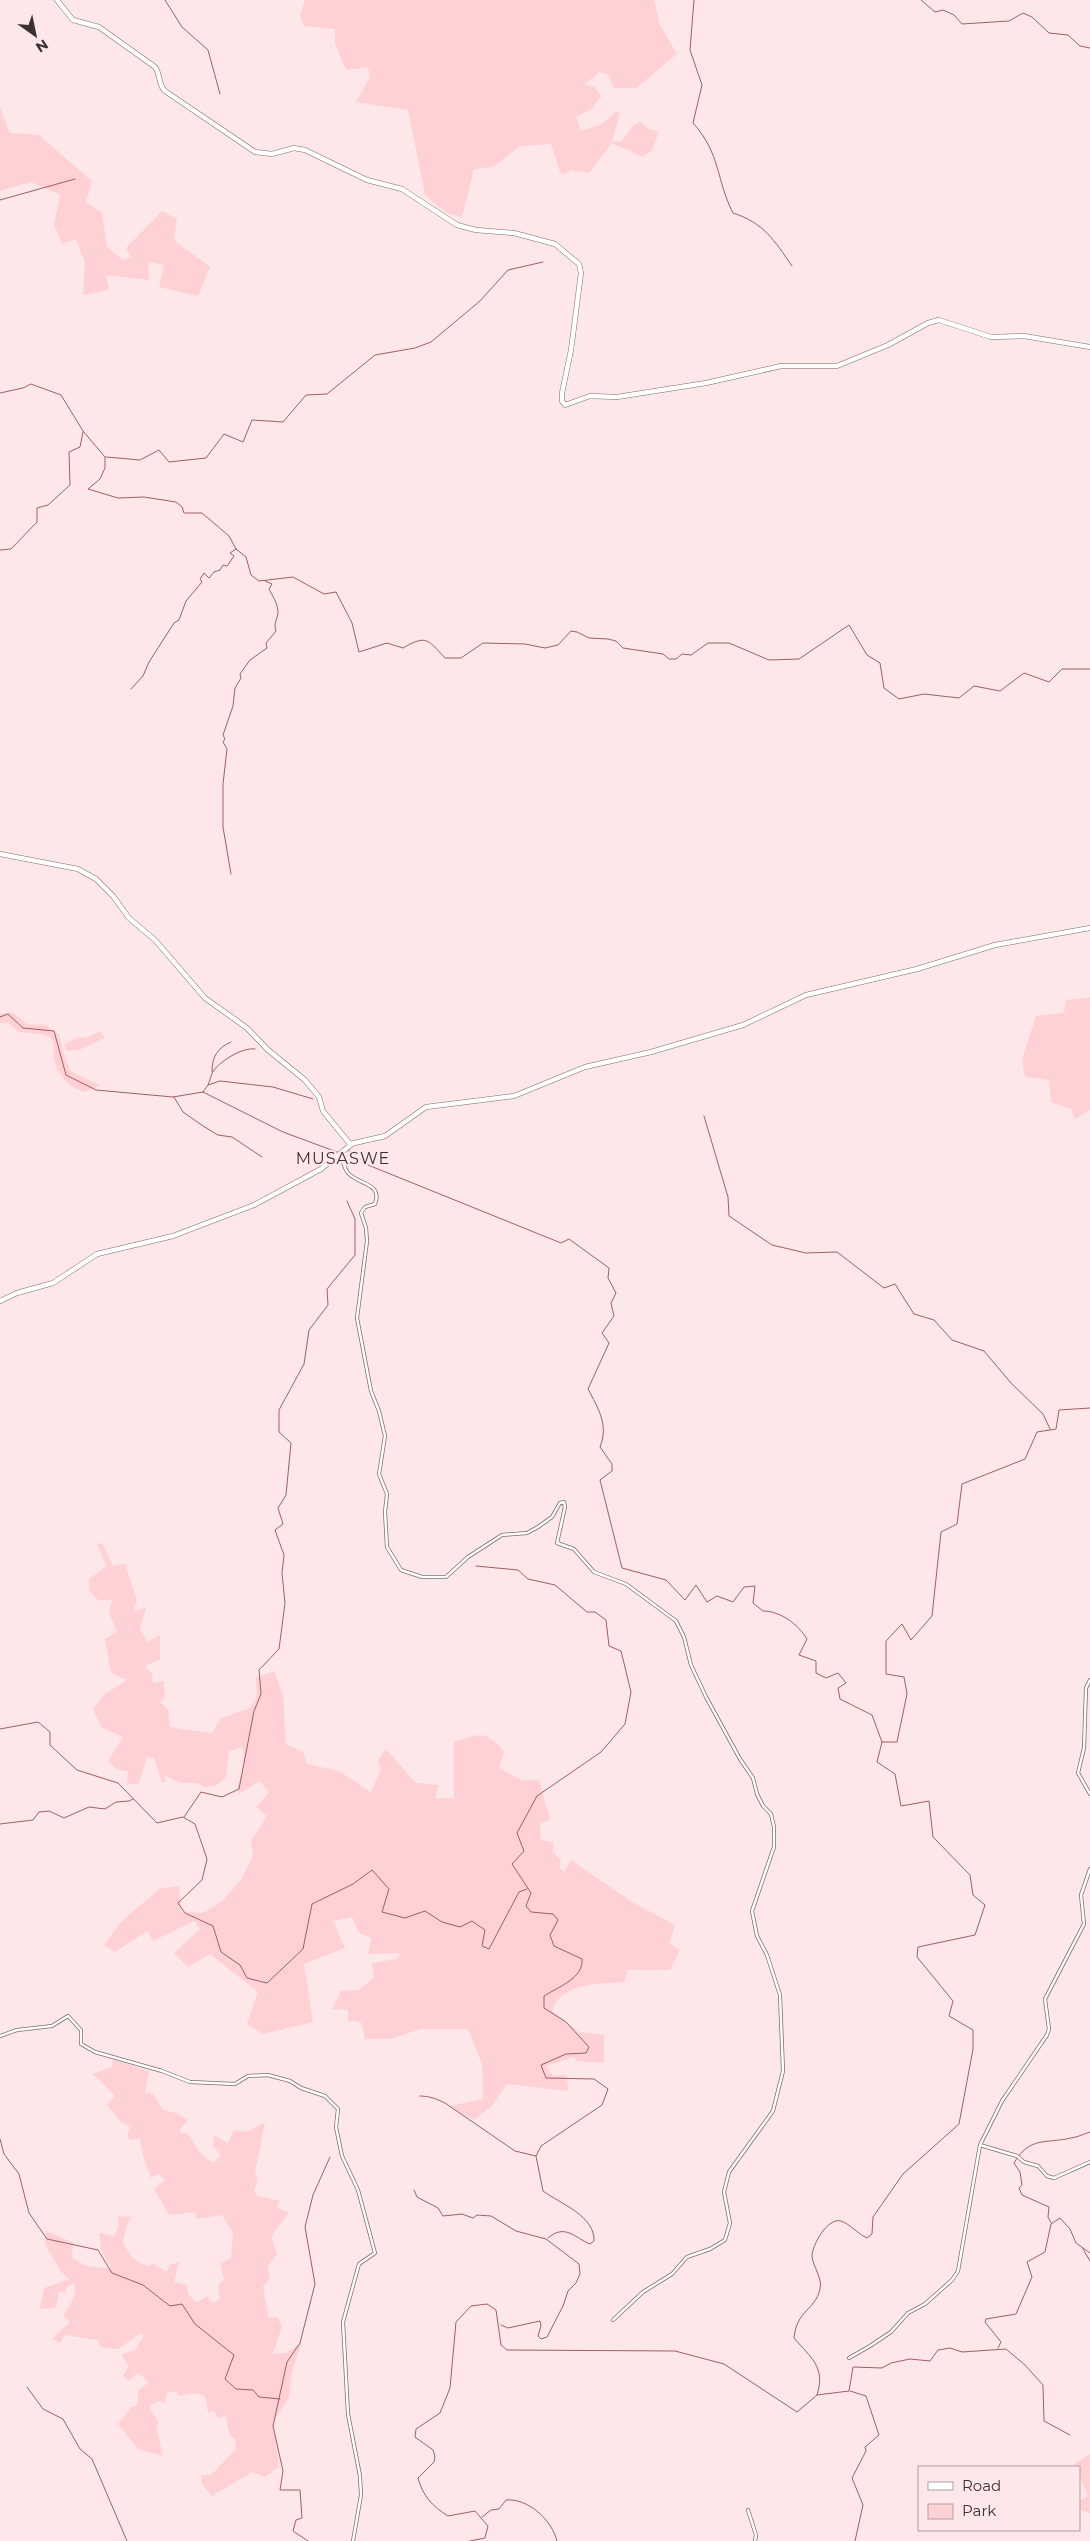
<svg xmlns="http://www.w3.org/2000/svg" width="1090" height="2541" font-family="Montserrat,sans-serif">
  <rect width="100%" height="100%" fill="#fee7e9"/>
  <!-- green -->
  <path fill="#ffd0d4" d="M305 0H654L660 25 677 54 636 88H614L608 74 599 72 585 84 595 87 601 96 592 109 576 117 581 131 602 124 617 111 620 113 612 141 621 142 632 127 640 121 647 128 659 132 652 150 643 157 612 143 589 173 571 170 565 174 560 172 551 144 520 146 493 167 474 169 462 217 448 214 425 195 408 110 356 102 370 77 368 67 346 70 335 44V29L304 26 300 16Z
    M0 107 10 133 39 135 92 181 86 202 102 213 107 247 123 260 131 257 126 248 162 211 177 219 174 240 210 267 198 296 159 287 164 265 148 262 149 280 106 275 109 290 83 295 85 263 76 239 62 244 54 225 60 195 31 182 0 191Z
    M1090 997V1110L1075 1119 1071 1109 1051 1102 1049 1080 1025 1077 1022 1059 1036 1016 1064 1013 1066 1000Z
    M12 1012 27 1024 46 1025 59 1035 66 1061 72 1072 100 1085 85 1092C69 1088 56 1074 54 1057 53 1050 55 1045 51 1038L41 1034 19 1032 8 1023H0V1014Z
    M100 1031 105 1038 79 1050 67 1051 64 1044 79 1037 87 1038Z
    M102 1543 113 1566 125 1564 137 1600 133 1612 146 1607 140 1630 148 1642 160 1635V1659L145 1666 152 1674 153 1683 164 1681 165 1697 160 1702 168 1710 170 1727 212 1733 221 1718 250 1708 257 1696 256 1678 274 1671 283 1695 286 1744 303 1752 307 1764 339 1771 371 1792 381 1769 378 1761 386 1749 416 1783 439 1785 435 1798H454V1742C478 1734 487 1729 504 1752L499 1768 522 1780H539L550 1820 540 1823 541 1840 553 1842V1852L561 1861 559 1868 564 1872 571 1860 632 1902 675 1925 669 1943 680 1950 670 1970H627L625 1982C600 1984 561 1982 552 2011L579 2032 604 2035V2063L577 2061 574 2057 546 2066 553 2076 566 2075 569 2091 507 2084 492 2106 474 2120 450 2106 483 2099 482 2064 468 2029H421L390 2039H365L361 2022 348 2021V2010L332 2009 341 1991 358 1990 374 1978 372 1963 397 1959 401 1953 368 1954 371 1938 359 1933 352 1917 333 1921 345 1948 304 1964 313 2022 263 2034 247 2024 258 1992 210 1954 188 1967 174 1953 200 1929 194 1921 153 1941 147 1931 115 1952 104 1945 121 1922 159 1889 179 1886 181 1912 203 1913 221 1902 240 1881 253 1856 251 1841 267 1816 256 1807 269 1793 260 1781 239 1794 237 1788 244 1766 243 1747 229 1751 226 1778 215 1786 204 1787 197 1783H182L165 1776V1781L162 1783 154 1758 147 1757 139 1783 127 1785 128 1771 118 1770 108 1761 123 1737 101 1727 93 1709 105 1694 127 1680 111 1673 105 1639 117 1632 109 1613 112 1600H98L89 1590V1579L106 1566 97 1544Z
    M113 2060 149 2071 145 2093 153 2094 163 2110 176 2113 188 2120 180 2129 181 2134 187 2133 201 2154 213 2163 221 2155 213 2146 214 2135 228 2143 234 2130 247 2132 265 2122 255 2172 258 2181 254 2190 257 2196 280 2201 277 2208 289 2212 271 2237 277 2254 268 2266 270 2278 263 2286 269 2318 277 2317 282 2326 273 2354 286 2353 302 2342 292 2371 289 2398 273 2422 279 2467 265 2477 252 2472 212 2496 201 2483 202 2475H211L236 2449 235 2439 230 2436 226 2417 218 2418 214 2411 208 2413 205 2396 195 2393 179 2396 177 2391 167 2393 165 2403 159 2401 149 2406 159 2423 156 2425 163 2456 138 2449 118 2424 132 2406H137L139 2390 149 2382 138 2373 129 2381 123 2376 129 2366 121 2355 136 2349 144 2336 141 2333 118 2349 100 2347 98 2340 65 2335 60 2343 52 2339 70 2322 63 2315 74 2298 75 2283 67 2287 65 2293 59 2292 56 2308 40 2309 44 2288 70 2279 61 2272 45 2244 46 2231 74 2243 71 2256C81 2267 97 2268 111 2268L101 2249 99 2233 114 2236 119 2225 118 2216 131 2217 126 2228 123 2243C130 2255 136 2264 150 2266L152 2263 167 2272 170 2265 179 2262 174 2282 187 2285 188 2294 197 2303 207 2296 213 2303 220 2299 218 2285 224 2280 220 2263 231 2258 233 2233 222 2215 197 2219 195 2212 169 2215 154 2189 165 2180 158 2174 151 2178 144 2159 140 2138 132 2140 127 2137 130 2127 120 2121 107 2105 115 2096 93 2074 112 2067Z
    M1090 2454V2513L1079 2510V2501L1088 2496C1084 2484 1079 2482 1079 2467H1070Z"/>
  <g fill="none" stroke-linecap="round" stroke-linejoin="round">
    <!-- stream -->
    <path stroke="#a05e67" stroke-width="1" d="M165 0 182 27 208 50 220 94
      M694 0 690 50 702 85 693 123C721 154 716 180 733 213 764 223 774 240 792 266
      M921 0 935 12 943 10 954 15 962 24 1009 21 1023 13 1032 17 1049 33 1068 35 1080 46 1090 48
      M0 200 75 179
      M0 393 23 388 31 384 61 395 83 431 105 457V468L100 479 88 489 118 498 144 497 176 502 182 507 184 513H202L229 536 236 549 246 557 251 575 259 581 293 577 324 594 336 592 352 623 359 652 387 643 403 648C427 634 428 640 445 658H461L483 643 525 644 545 648 558 645 571 631 577 632 589 638 608 639 616 641 623 648 663 654 669 659H676L682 654 691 655 708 643H729L769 660 799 659 849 625 867 655 880 663 884 688 899 699 924 694 959 698 974 686 1000 691 1024 673 1049 682 1062 669H1090
      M106 457 140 460 159 450 169 462 206 458 224 434 243 442 252 420 283 422 306 395 327 394 375 355 415 348 431 342 480 301 508 270 543 262
      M0 550 11 549 37 522V508L48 505 70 485 69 452 80 447 83 432
      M131 689 143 676 149 662 174 623 179 620 186 601 202 582 200 579 204 573 209 578 214 572 220 570 223 565 227 566 234 556 230 553 236 549
      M231 874 223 827V784L227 749 223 742 225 739 223 735 233 706 235 688 241 678 240 674 250 660 267 648 266 643 276 631C273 623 278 619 278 611 277 602 273 597 269 589L272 584 265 581
      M0 1017 8 1014 23 1028 54 1031 66 1075 96 1090 173 1097 203 1092 283 1132 337 1152
      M212 1072C212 1057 217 1048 231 1042
      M208 1085C210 1081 211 1074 214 1070 222 1060 243 1047 255 1049
      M203 1092 208 1085 220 1081 273 1087 313 1099
      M174 1097 183 1112 203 1126 218 1135 232 1137 262 1157
      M704 1116 728 1197 729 1216 772 1245 806 1253 837 1252 884 1288 895 1284 914 1314 934 1320 952 1340 984 1351 1011 1383 1043 1414 1050 1429
      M348 1150 368 1165 561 1243 569 1239 609 1268 608 1278 616 1293 611 1303 614 1316 602 1333 609 1343 588 1389C598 1408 609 1425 600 1447L612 1464V1471L600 1480 622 1568 666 1580 685 1600 696 1585 707 1602 717 1596 733 1602 744 1587 755 1586 753 1603 763 1611C780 1611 798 1624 807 1639L799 1655 816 1661V1673L826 1678 838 1673 846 1683 838 1688 840 1699 872 1715 882 1742
      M476 1566 518 1570 528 1579 555 1585 587 1612H595L606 1620 609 1646 621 1651 631 1692 625 1724 601 1752 537 1796 517 1833 524 1851 512 1864 531 1893 526 1906 531 1912 553 1914 558 1920 550 1935 554 1946 582 1959C584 1978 558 1987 544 1996V2008L566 2022 589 2047 586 2053 566 2054 541 2065 546 2078 594 2079 608 2089 602 2105 541 2146 536 2156
      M0 1729 38 1722 50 1732V1745L77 1770 118 1783 157 1823 183 1817 195 1824 207 1859 202 1880 178 1903 185 1913 213 1926 221 1952 240 1965 247 1978 267 1983 303 1949 312 1904 353 1884 372 1870 389 1889 382 1912 405 1918 425 1911 442 1922 460 1927 472 1921 485 1930 482 1946 489 1949 519 1892 527 1889
      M184 1817 201 1792 222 1797 239 1789 254 1711 261 1694 259 1670 279 1649 285 1603 282 1573 284 1555 275 1530 283 1524 278 1508 286 1495 291 1443 279 1432V1410L304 1364 309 1330 328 1305 327 1289 355 1255V1219L347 1201
      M0 1824 33 1820 39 1812 49 1811 64 1818 89 1807 105 1809 116 1802 129 1801 133 1799
      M420 2096C429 2096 437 2099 445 2103L515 2151 536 2156 543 2191C561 2204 595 2216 594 2241L590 2244C575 2238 565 2223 548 2238
      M0 2139 4 2154 19 2174 29 2213 47 2239 98 2250 112 2273 143 2285 170 2306 182 2304 195 2324 234 2355 225 2379 236 2389 253 2390 259 2397 280 2399
      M414 2190 417 2197 438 2208 443 2216 462 2214 473 2218 477 2215 491 2216 516 2231 546 2239 579 2264 580 2274 576 2283 568 2291 563 2306 547 2337 541 2339 538 2336 541 2326 540 2321 508 2328 501 2325
      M1051 2223 1048 2217 1049 2207 1022 2195 1019 2188 1022 2185 1020 2172 1014 2163C1030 2136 1045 2144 1071 2138 1078 2137 1084 2134 1090 2132
      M1083 2249 1090 2261
      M998 2348 1001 2342 985 2322 986 2319 1016 2314 1032 2277 1027 2262 1045 2252 1051 2224 1060 2218 1070 2229 1076 2243 1090 2253
      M27 2387 43 2409 63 2419 80 2449 92 2459 127 2541
      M850 2391 866 2396 879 2435 865 2447 866 2451 852 2478 863 2505 855 2541
      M817 2395C826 2367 811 2358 794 2338 797 2309 815 2311 820 2289 823 2279 813 2267 812 2256 812 2245 828 2217 841 2221 850 2224 858 2234 867 2238L872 2234 873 2217 903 2174 959 2124 973 2049V2030L949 2016 953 2001 917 1957 918 1947 975 1935 985 1905 973 1895 970 1875 933 1837 929 1801 901 1806 895 1774 877 1762 882 1742H897L907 1694 904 1677 886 1674V1641L902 1624 911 1640 932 1616 941 1532 957 1524 962 1484 1025 1459 1037 1432 1056 1429 1059 1410 1090 1408
      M482 2517 491 2510 499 2509 506 2500C528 2498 552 2520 557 2541
      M308 2541 293 2531 296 2520 302 2518 300 2490H280L283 2471 273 2426 287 2362 300 2343 315 2284 305 2227 313 2195 330 2157
      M470 2541 485 2538 488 2526 475 2511 448 2516C432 2506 423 2496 418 2478L434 2462 435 2456 433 2450 415 2437 416 2429 440 2413 450 2388 456 2322 471 2306 487 2304 496 2310 501 2345 507 2350 675 2351 724 2364 797 2412 817 2395 849 2391 853 2367 882 2368 891 2363 910 2359 930 2361 938 2350 950 2348 962 2352 1006 2349 1025 2365 1043 2385 1044 2421 1070 2435"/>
    <!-- street casing -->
    <g stroke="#7f6b6d" stroke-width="4">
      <path id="street" d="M339 1155C344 1160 343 1167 348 1173 359 1185 383 1183 375 1204L365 1207 361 1213 366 1228 367 1241 357 1318 371 1391 379 1411 385 1436 379 1474 387 1494 385 1512 387 1547 401 1570 422 1577H446L468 1557 502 1535 527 1533 538 1527 552 1517 560 1503 564 1502 565 1507 557 1543 574 1549 594 1572 626 1584 676 1621 684 1637 691 1665 706 1697 740 1759 753 1778 757 1794 763 1806 771 1814 774 1827V1847L752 1911 757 1936 767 1955 780 1995 783 2071 773 2111 729 2172 724 2192 730 2223 725 2240 710 2249 687 2257 672 2274 643 2292 613 2320
        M1090 1680 1086 1688 1084 1748 1078 1773 1090 1794
        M0 2036 17 2030 52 2026 68 2016 81 2030V2044L95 2052 162 2071 190 2082 235 2084 248 2076 268 2075 290 2081 301 2088 325 2096 338 2109 336 2127 342 2156 358 2190 375 2253 359 2264 343 2322 348 2414 360 2476 361 2495 353 2541
        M980 2145 1017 2156 1024 2162 1038 2166 1047 2176 1054 2178 1090 2162
        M849 2358 870 2346 891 2332 908 2313 925 2304 952 2280 958 2271 980 2145 1002 2101 1047 2035 1049 2029 1045 1999 1084 1924 1081 1895 1090 1869
        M748 2510 756 2535 755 2541"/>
    </g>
    <!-- secondary casing -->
    <g stroke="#7f6b6d" stroke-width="5.5">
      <path id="secondary" d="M57 0 73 20 99 27 155 67C161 75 158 85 165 91L255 152 272 154 294 148 305 150 367 180 402 189 457 225 476 230 514 233 555 244 579 264 581 273 571 350 562 393V401L565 405 590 396 617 397 706 383 781 366H837L888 345 928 323 939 320 991 337 1024 336 1090 347
        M0 854 78 869 96 879 113 896 129 918 155 940 205 998 247 1028 268 1050 305 1080 319 1097 323 1111 350 1144 385 1136 426 1107 514 1096 585 1067 651 1052 743 1025 806 995 917 969 995 945 1090 928
        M0 1301 17 1293 53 1283 97 1254 173 1236 254 1205 321 1169 352 1144"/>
    </g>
    <!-- street -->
    <use href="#street" stroke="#fff" stroke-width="2.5"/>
    <!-- secondary -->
    <use href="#secondary" stroke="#fff" stroke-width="4.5"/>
  </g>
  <g text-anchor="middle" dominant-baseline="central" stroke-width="4.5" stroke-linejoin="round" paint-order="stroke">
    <!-- quarter labels -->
    <g font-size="16" letter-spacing="1" fill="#3a3132" stroke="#fee7e9">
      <text x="343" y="1158">MUSASWE</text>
    </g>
  </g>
  <!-- legend -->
  <rect x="918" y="2466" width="162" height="65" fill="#fee7e9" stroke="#b09ea0"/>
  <rect x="928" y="2482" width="25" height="8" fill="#ffffff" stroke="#b09ea0"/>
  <text x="962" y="2491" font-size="15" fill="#3a3132">Road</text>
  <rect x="928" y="2504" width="25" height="15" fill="#ffd0d4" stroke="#b09ea0"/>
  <text x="962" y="2516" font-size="15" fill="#3a3132">Park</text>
  <!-- north arrow -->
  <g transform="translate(35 35) rotate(147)" stroke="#fee7e9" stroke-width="4" paint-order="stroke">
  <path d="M0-4L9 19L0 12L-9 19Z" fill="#3a3132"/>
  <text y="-8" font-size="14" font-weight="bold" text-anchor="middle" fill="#3a3132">N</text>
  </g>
</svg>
